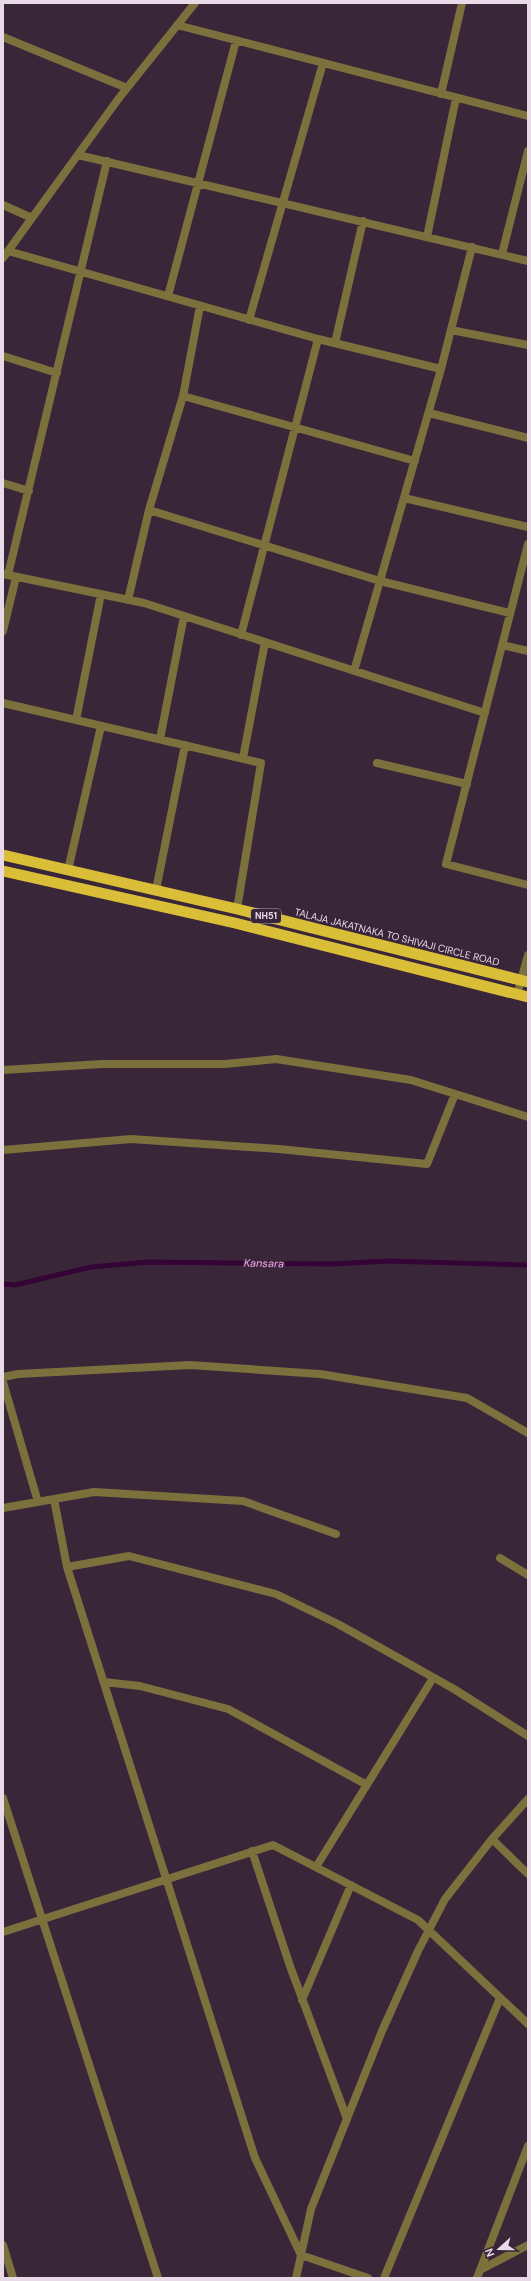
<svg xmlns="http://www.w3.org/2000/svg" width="531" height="2281" font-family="'DM Sans',sans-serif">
  <rect width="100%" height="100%" fill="#392639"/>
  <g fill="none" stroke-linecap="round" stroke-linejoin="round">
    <!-- stream -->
    <path stroke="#350436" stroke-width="5" d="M3 1284 15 1285 91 1267 148 1262 331 1264 388 1261 528 1265"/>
    <!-- minor -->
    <path stroke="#7c703d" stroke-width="8" d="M177 25 528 116
      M3 37 127 88
      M441 94 462 3
      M78 155 528 261
      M3 205 32 218
      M427 237 456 98
      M8 251 318 339 241 635
      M502 254 528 151
      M3 258 119 98 195 3
      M168 296 236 41
      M200 306 183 396 149 510 380 581 510 613
      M249 320 323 63
      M451 330 528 345
      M318 339 441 369 354 671
      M335 343 363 221
      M3 356 57 373
      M441 369 472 247
      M183 396 415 461
      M429 413 528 438
      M3 483 29 491
      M404 498 528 527
      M528 544 446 864 528 885
      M3 574 144 603 485 713
      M8 575 107 161
      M128 600 149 510
      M3 631 16 577
      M502 645 528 651
      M3 703 261 763 237 909
      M76 720 101 594
      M160 739 184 616
      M243 758 265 642
      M377 763 467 784
      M68 870 101 726
      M156 890 185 745
      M517 995 528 955
      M3 1070 102 1064H225L276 1059 411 1080 528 1117
      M3 1150 131 1139 279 1149 427 1164 455 1094
      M3 1377 18 1374 190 1365 320 1374 467 1398 528 1433
      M3 1382 38 1502
      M54 1499 67 1567 255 2158 301 2255 368 2278
      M3 1508 94 1492 243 1501 336 1534
      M500 1558 528 1575
      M67 1567 129 1556 276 1594 338 1624 454 1689 528 1736
      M104 1682 140 1686 228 1709 367 1785
      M3 1798 158 2278
      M492 1839 528 1874
      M252 1851 290 1966 347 2119
      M316 1867 433 1678
      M3 1932 273 1845 418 1920 528 2024
      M302 2000 351 1885
      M480 2270 528 2245
      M296 2278 311 2209 382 2031 418 1951 445 1899 492 1839 528 1799
      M384 2278 500 1998
      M477 2278 528 2146"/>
    <!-- tertiary -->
    <path stroke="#7c703d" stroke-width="8" d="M3 2245 13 2278"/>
    <!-- trunk -->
    <path stroke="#dabe38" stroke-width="11" d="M3 855 237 909 528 982
      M3 871 235 923 528 997"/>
  </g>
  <g text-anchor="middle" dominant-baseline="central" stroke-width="3" stroke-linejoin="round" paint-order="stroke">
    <!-- shield labels -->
    <rect fill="#392639" stroke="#b4a5b3" stroke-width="1" x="251" y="909" width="30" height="14" rx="3"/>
    <g font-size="9" font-weight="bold" fill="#e8dbe7">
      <text x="266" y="916">NH51</text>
    </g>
    <!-- street labels -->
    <g font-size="10" fill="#e8dbe7" stroke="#392639">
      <text transform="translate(397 937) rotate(14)">TALAJA JAKATNAKA TO SHIVAJI CIRCLE ROAD</text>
    </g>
    <!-- water labels -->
    <g font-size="11" font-style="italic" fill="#f2a6f1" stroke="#392639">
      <text transform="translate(264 1263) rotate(1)">Kansara</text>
    </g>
  </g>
  <!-- border -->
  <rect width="531" height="2281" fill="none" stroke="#e8dbe7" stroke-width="8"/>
  <!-- north arrow -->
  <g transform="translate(499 2249) rotate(249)" stroke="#392639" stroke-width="3" paint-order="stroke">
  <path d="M0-3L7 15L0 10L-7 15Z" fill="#e8dbe7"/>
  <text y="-6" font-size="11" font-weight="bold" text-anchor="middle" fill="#e8dbe7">N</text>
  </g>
</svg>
